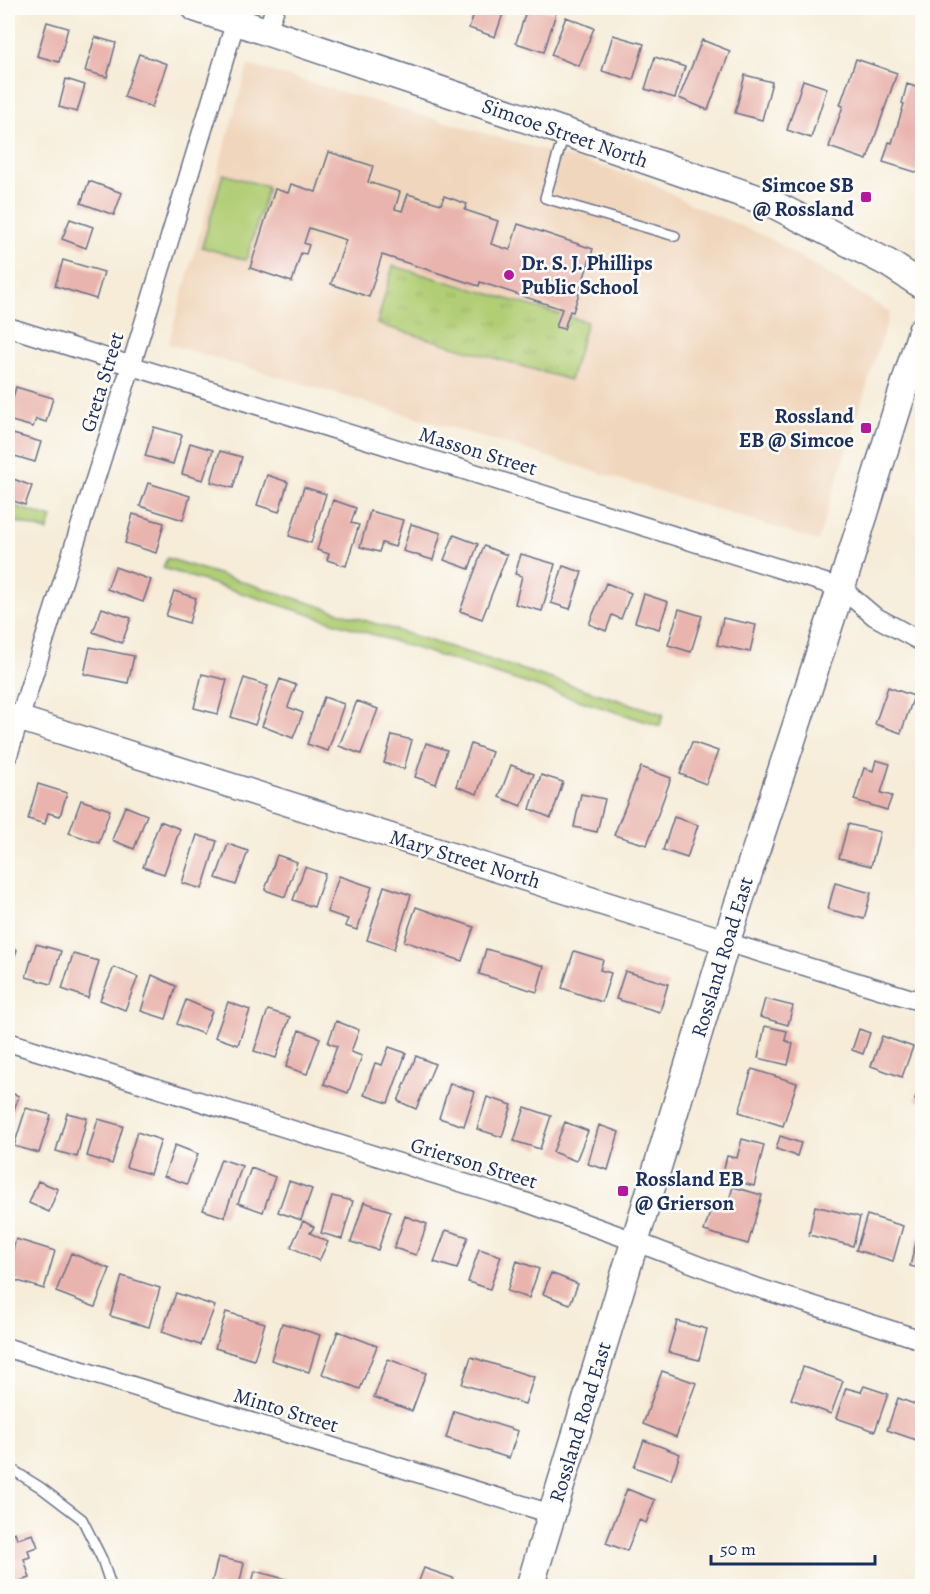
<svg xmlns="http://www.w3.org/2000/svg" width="930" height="1594" font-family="Alegreya,serif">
  <defs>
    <pattern id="park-tufts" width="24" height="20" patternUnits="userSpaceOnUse" patternTransform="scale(1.5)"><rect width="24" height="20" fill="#b1ce75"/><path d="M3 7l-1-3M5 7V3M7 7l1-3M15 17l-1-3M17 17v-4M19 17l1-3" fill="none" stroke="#98b168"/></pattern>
  </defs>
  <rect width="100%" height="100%" fill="#fdfcf7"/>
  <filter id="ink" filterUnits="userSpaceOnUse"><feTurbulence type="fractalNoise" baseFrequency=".0167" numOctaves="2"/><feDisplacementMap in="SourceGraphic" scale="12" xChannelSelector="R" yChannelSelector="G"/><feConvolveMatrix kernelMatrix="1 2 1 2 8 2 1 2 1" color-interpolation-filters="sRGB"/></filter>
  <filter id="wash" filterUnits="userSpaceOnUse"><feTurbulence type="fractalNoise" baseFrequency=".008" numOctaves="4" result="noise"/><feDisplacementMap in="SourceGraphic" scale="24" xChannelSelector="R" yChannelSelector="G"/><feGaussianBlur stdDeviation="1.35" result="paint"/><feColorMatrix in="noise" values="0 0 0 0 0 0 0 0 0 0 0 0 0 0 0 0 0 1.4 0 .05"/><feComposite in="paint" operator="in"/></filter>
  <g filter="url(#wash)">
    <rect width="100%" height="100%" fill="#f6ecd8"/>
    <!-- built -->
    <path fill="#f0d6bc" d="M248 65 647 180 694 206 769 238 890 312 818 541 526 450 168 344Z"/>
    <!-- green -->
    <path fill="#b1ce75" stroke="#667e6a" stroke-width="1.5" d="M223 174 268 187 246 260 202 247Z
      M8 504 52 518 47 531 8 519Z
      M167 558 663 714 660 726 163 568Z"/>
    <!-- park -->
    <path fill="url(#park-tufts)" stroke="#667e6a" stroke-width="1.5" d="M393 266 587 322 570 380 377 324Z"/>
    <g id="blocks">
      <!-- building -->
      <path fill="#e9b4ad" d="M428 8H454L452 15Z
        M476 8H505L495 37 469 28Z
        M527 8H536L556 13 544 52 516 43Z
        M566 17 594 28 579 66 551 55Z
        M47 22 68 28 59 62 37 56Z
        M613 35 644 44 633 80 602 71Z
        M95 37 116 43 107 77 85 71Z
        M702 40 730 51 708 110 679 98Z
        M139 54 167 64 152 107 124 97Z
        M655 57 685 67 675 98 645 89Z
        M856 59 897 73 867 160 829 147 843 106 840 105Z
        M745 75 772 82 762 120 735 113Z
        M66 79 85 85 77 112 59 107Z
        M803 80 827 88 811 138 787 130Z
        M907 84 922 89V174L883 162 889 142 892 143 904 104 902 103Z
        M329 152 373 166 368 182 400 192 395 209 402 211 408 194 441 204 444 196 467 204 465 210 498 221 491 244 510 250 518 224 593 249 573 312 570 311 564 329 556 327 562 309 480 282 479 286 382 255 369 297 331 284 346 240 309 228 304 243 309 245 306 254 301 253 292 282 250 268 275 189 288 193 291 184 316 192Z
        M89 181 122 193 114 215 81 203Z
        M70 219 93 227 86 248 62 239Z
        M8 239 14 241 8 258Z
        M63 260 104 272 96 299 55 286Z
        M16 387 53 398 46 422 36 419 33 427 8 420V415Z
        M154 427 182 435 173 464 145 456Z
        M13 434 41 442 35 462 8 454Z
        M190 443 213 450 203 480 182 474Z
        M220 451 242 457 233 488 211 482Z
        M267 475 288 482 279 512 257 505Z
        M8 477 32 486 25 505 8 499Z
        M148 483 190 496 183 520 140 506Z
        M304 487 326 494 311 543 289 536Z
        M333 500 356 508 351 523 359 525 346 566 327 560 329 554 317 550Z
        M370 511 403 520 395 547 382 543 379 552 360 547Z
        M133 514 164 523 156 553 125 543Z
        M411 524 441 533 433 560 403 551Z
        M454 535 478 544 469 569 444 560Z
        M484 546 507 555 482 619 460 611Z
        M521 554 555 564 542 611 515 604 522 576 515 574Z
        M563 566 582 572 570 609 551 603Z
        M115 567 151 580 143 602 107 589Z
        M606 583 631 593 621 619 612 615 606 631 589 624Z
        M174 591 196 598 189 623 166 616Z
        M644 594 668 602 659 629 635 622Z
        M102 608 131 618 122 643 93 632Z
        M679 609 702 616 691 652 668 645Z
        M723 618 756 625 750 652 717 645Z
        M90 647 134 656 128 683 84 674Z
        M202 674 227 680 218 714 194 708Z
        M244 678 268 686 255 725 231 717Z
        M280 679 296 685 288 707 303 713 293 738 262 726Z
        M888 687 914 696 901 733 875 724Z
        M324 697 344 704 328 751 307 744Z
        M357 701 378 709 361 754 339 746Z
        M392 735 412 740 404 769 384 763Z
        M692 742 718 751 706 784 680 774Z
        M426 743 447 750 436 784 415 777Z
        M471 744 492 752 477 794 456 786Z
        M876 760 890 764 881 793 892 796 887 810 854 800 864 768 873 771Z
        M511 765 534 774 521 806 499 797Z
        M641 767 671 778 647 845 614 835Z
        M541 775 563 782 551 818 530 809Z
        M38 784 67 793 60 816 48 813 45 824 28 819Z
        M581 794 605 799 597 832 574 827Z
        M81 800 110 810 99 843 69 833Z
        M125 806 147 815 134 849 112 840Z
        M674 817 698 825 687 858 663 850Z
        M160 821 180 829 164 874 143 867Z
        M848 824 880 832 871 866 839 858Z
        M197 835 217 841 202 889 182 883Z
        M228 844 248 851 236 885 216 878Z
        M277 855 297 862 285 897 265 890Z
        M305 867 325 874 314 907 293 900Z
        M339 876 372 887 357 930 345 926 348 919 327 912Z
        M835 883 871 893 864 919 828 909Z
        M384 886 411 895 394 949 367 940Z
        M416 907 474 927 462 961 404 941Z
        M36 944 61 951 51 984 26 977Z
        M8 946 17 950 8 974Z
        M486 949 544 966 537 992 479 974Z
        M574 951 603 960 600 970 611 973 602 1002 562 988Z
        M73 954 99 961 88 998 62 989Z
        M114 967 138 977 125 1010 100 1000Z
        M625 971 668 984 660 1012 616 999Z
        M152 975 176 986 166 1019 141 1011Z
        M765 999 793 1006 788 1025 760 1017Z
        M186 1000 212 1011 203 1034 177 1024Z
        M228 1002 250 1010 238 1045 215 1037Z
        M268 1010 290 1017 276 1058 254 1051Z
        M336 1021 359 1030 351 1052 362 1056 348 1093 324 1084 337 1046 328 1043Z
        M765 1026 787 1031 785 1040 793 1044 788 1065 758 1058Z
        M859 1029 870 1033 863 1054 852 1050Z
        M299 1030 320 1038 307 1074 286 1067Z
        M882 1036 913 1047 902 1077 871 1066Z
        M389 1047 406 1053 388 1103 364 1095 375 1063 382 1065Z
        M416 1056 435 1064 416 1109 398 1101Z
        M752 1069 797 1083 783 1126 739 1112Z
        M922 1077V1102L915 1100Z
        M450 1083 475 1092 464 1126 439 1118Z
        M8 1092 19 1096 8 1126Z
        M487 1097 512 1105 502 1137 477 1129Z
        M525 1107 551 1116 540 1149 514 1141Z
        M26 1108 51 1115 39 1153 14 1146Z
        M67 1113 87 1118 77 1157 56 1151Z
        M98 1119 123 1126 112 1164 87 1156Z
        M565 1122 588 1131 576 1161 553 1152Z
        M599 1125 619 1132 608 1170 588 1164Z
        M137 1132 161 1140 150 1174 126 1167Z
        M780 1136 801 1143 797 1156 776 1149Z
        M742 1139 764 1145 754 1186 722 1177 727 1156 737 1158Z
        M175 1145 198 1154 187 1184 164 1176Z
        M221 1159 242 1166 224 1217 203 1210Z
        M251 1168 275 1177 263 1212 238 1203Z
        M38 1181 58 1189 49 1212 29 1203Z
        M289 1181 312 1189 301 1220 278 1212Z
        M733 1187 762 1195 748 1244 704 1231 712 1206 726 1210Z
        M332 1196 353 1201 342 1239 321 1233Z
        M364 1202 391 1211 378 1250 351 1242Z
        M815 1206 860 1217 853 1246 809 1235Z
        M867 1215 903 1226 893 1261 856 1250Z
        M405 1216 427 1224 416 1255 394 1248Z
        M303 1221 314 1227 310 1233 328 1242 319 1261 291 1247Z
        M446 1230 468 1237 457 1269 434 1262Z
        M917 1238 922 1239V1269L910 1266Z
        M16 1239 55 1251 44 1289 8 1278V1266Z
        M479 1249 501 1256 490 1289 468 1282Z
        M71 1253 110 1269 95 1307 56 1292Z
        M517 1261 539 1269 529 1298 507 1291Z
        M551 1273 578 1284 570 1304 543 1294Z
        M122 1276 160 1288 149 1327 110 1316Z
        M176 1293 215 1306 200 1345 162 1332Z
        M226 1312 265 1323 254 1360 215 1348Z
        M677 1321 707 1329 699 1360 668 1352Z
        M282 1323 320 1335 309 1372 271 1360Z
        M338 1331 377 1346 360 1389 322 1374Z
        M471 1357 534 1377 525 1404 462 1384Z
        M388 1359 426 1373 412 1411 374 1397Z
        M803 1367 843 1381 831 1414 791 1399Z
        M662 1371 696 1383 676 1437 643 1424Z
        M864 1386 888 1394 875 1431 836 1418 846 1388 861 1392Z
        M898 1398 922 1407V1442L887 1430Z
        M454 1411 518 1431 509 1458 446 1438Z
        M644 1440 680 1454 671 1480 634 1467Z
        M627 1489 655 1500 646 1523 639 1520 627 1551 606 1543Z
        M15 1532 17 1539 33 1534 38 1547 28 1550 30 1557 24 1559 30 1578 20 1581 21 1586H8V1535Z
        M218 1557 244 1563 239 1586H211Z
        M424 1568 453 1578 450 1586H417Z
        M255 1571 300 1583 299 1586H251Z"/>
    </g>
  </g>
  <g filter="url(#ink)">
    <use href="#blocks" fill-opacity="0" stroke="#687189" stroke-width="1.5"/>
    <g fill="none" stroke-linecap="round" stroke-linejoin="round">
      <!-- service casing -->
      <g stroke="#687189" stroke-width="12">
        <path id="service" d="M564 134 545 198 675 236
          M8 1467 40 1487 82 1519 102 1559 111 1586"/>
      </g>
      <!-- minor casing -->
      <g stroke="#687189" stroke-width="21">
        <path id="minor" d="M267 31 275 8
          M8 327 841 588 874 616 922 642
          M8 755 131 366 236 20
          M726 942 922 1002
          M8 1042 525 1202 634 1241 749 1285 922 1340
          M8 1348 552 1514"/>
      </g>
      <!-- tertiary casing -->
      <g stroke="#687189" stroke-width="27">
        <path id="tertiary" d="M8 715 726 942"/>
      </g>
      <!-- secondary casing -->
      <g stroke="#687189" stroke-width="30">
        <path id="secondary" d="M196 8 565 132 773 204 888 263 922 285
          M530 1586 726 942 841 588 922 330"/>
      </g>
      <!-- service -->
      <use href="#service" stroke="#fff" stroke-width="9"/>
      <!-- minor -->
      <use href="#minor" stroke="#fff" stroke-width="18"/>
      <!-- tertiary -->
      <use href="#tertiary" stroke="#fff" stroke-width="24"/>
      <!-- secondary -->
      <use href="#secondary" stroke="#fff" stroke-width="27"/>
    </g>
  </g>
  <!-- markers -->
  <g fill="#b5179e" stroke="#fdfcf7" stroke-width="2">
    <rect x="860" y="191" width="12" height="12" rx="3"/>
    <circle cx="509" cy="275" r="6"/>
    <rect x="860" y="422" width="12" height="12" rx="3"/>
    <rect x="617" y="1185" width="12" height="12" rx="3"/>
  </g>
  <g text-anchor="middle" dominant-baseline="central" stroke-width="5" stroke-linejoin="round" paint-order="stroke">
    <!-- street labels -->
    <g font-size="21" fill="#1b2f5e" stroke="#fdfcf7">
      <text transform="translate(565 133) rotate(19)">Simcoe Street North</text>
      <text transform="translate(102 382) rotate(-73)">Greta Street</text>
      <text transform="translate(478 451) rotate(17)">Masson Street</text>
      <text transform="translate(465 859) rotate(17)">Mary Street North</text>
      <text transform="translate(722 957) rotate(-73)">Rossland Road East</text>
      <text transform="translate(474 1163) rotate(17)">Grierson Street</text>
      <text transform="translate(286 1410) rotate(17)">Minto Street</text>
      <text transform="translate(580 1422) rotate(-73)">Rossland Road East</text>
    </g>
    <!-- poi labels -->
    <g font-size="21" font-weight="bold" fill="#1b2f5e" stroke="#fdfcf7" text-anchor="end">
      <text x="854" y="185">Simcoe SB<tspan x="854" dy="24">@ Rossland</tspan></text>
      <text x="521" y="263" text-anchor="start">Dr. S. J. Phillips<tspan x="521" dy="24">Public School</tspan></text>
      <text x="854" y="416">Rossland<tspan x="854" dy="24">EB @ Simcoe</tspan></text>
      <text x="635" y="1179" text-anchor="start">Rossland EB<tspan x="635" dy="24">@ Grierson</tspan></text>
    </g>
  </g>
  <!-- margin -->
  <rect width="930" height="1594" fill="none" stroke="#fdfcf7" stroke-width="30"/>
  <!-- scale -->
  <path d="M711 1555v9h164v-9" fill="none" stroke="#1b2f5e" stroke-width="3"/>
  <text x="720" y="1555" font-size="18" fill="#1b2f5e" stroke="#fdfcf7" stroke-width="4.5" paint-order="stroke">50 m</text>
</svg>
